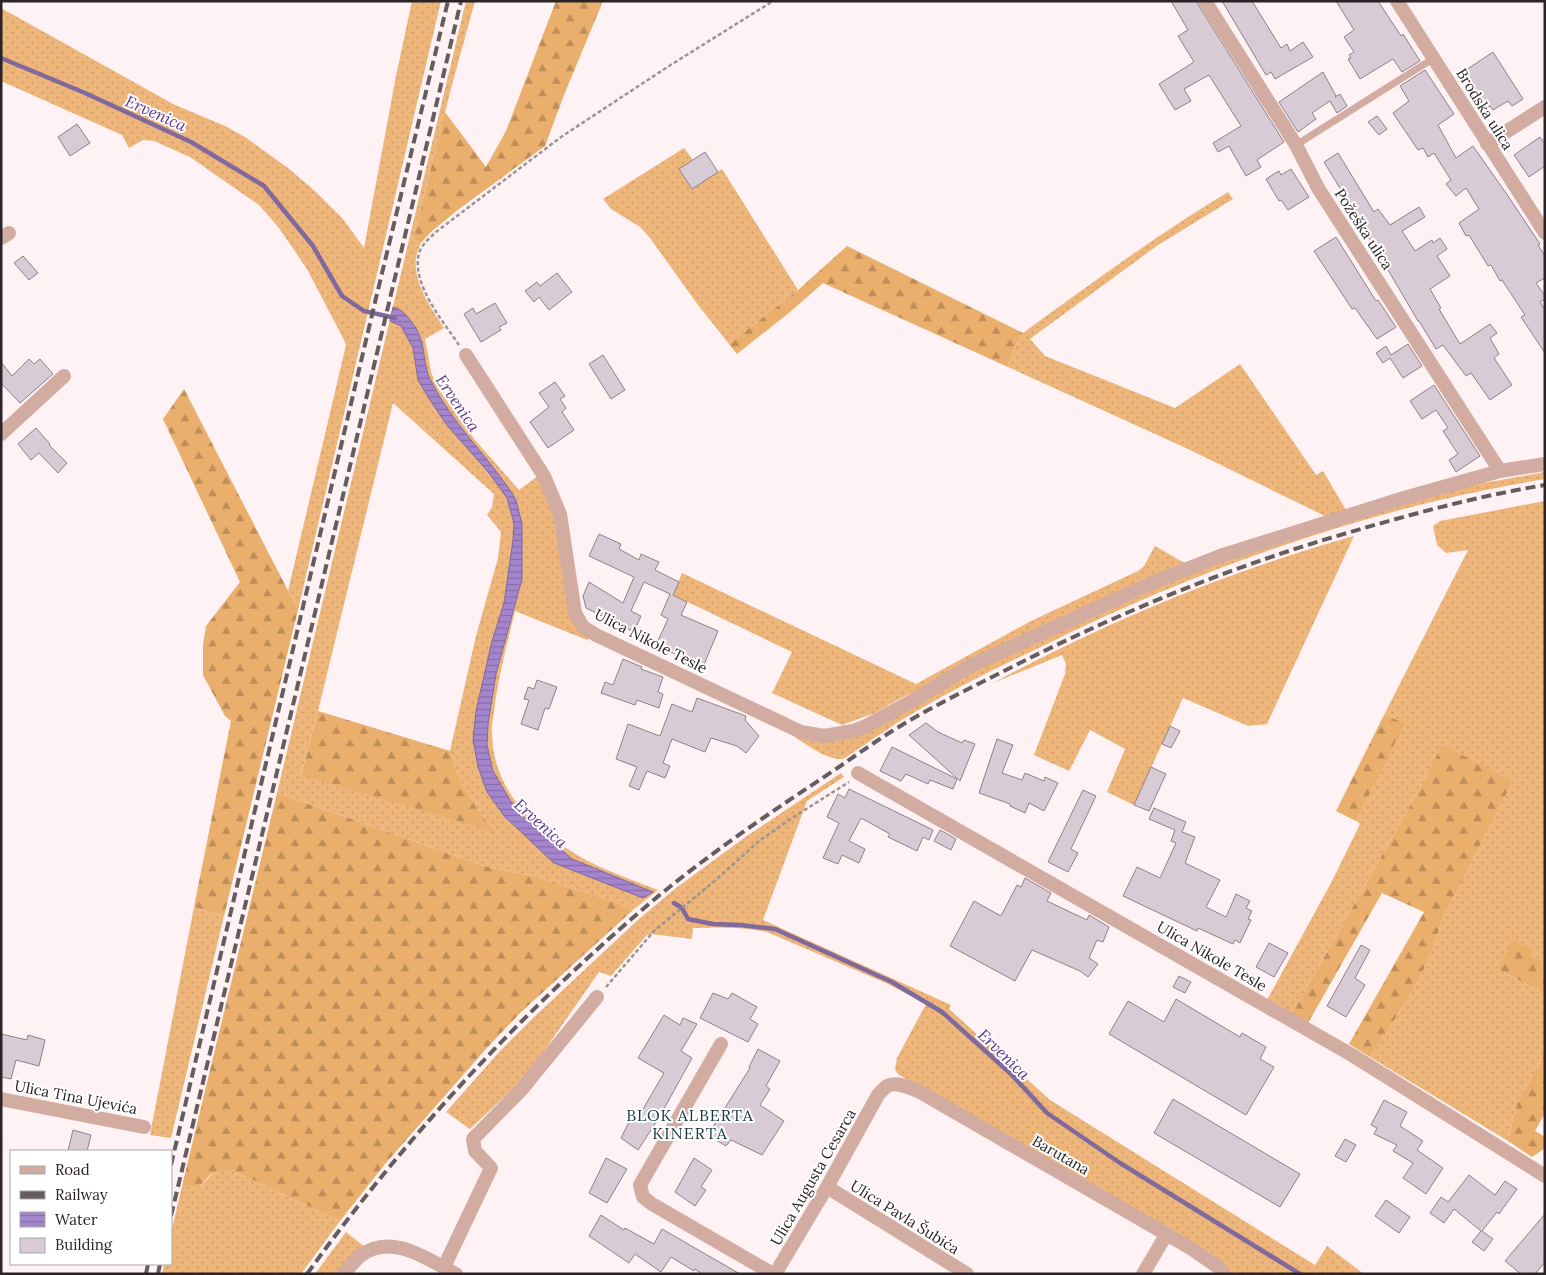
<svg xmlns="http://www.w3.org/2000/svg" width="1546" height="1275" font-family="Lora,serif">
  <defs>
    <pattern id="grass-dots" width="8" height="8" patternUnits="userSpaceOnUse" patternTransform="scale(1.25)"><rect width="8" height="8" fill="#eeb67b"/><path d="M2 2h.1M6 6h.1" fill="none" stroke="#cc9c6a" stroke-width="1.8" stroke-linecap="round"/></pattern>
    <pattern id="forest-firs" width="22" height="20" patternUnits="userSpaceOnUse" patternTransform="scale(1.25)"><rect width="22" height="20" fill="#eaae6d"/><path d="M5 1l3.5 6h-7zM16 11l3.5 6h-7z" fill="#be8d59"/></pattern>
    <pattern id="water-rules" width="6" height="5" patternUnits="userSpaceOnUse" patternTransform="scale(1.25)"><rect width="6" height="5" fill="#a586ce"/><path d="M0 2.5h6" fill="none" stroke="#876da7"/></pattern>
  </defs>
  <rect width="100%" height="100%" fill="#fef2f4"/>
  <!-- grass -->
  <path fill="url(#grass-dots)" fill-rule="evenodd" d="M412 1H441L298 610 288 591 346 345 342 336 307 269 279 228 259 205 190 157 154 141 143 140 129 148 122 135 1 81V8L173 104 225 126 245 137 288 168 316 192 343 219 364 248 396 76Z
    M466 1H475L453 81 413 239 421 243C405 272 429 305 444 328L425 339 431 372 437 387 475 440 519 490 539 475 554 511 589 638 587 640 515 611C507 645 498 677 494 712 493 719 491 727 492 734 493 797 546 841 598 866 618 875 638 882 658 890L633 910 618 903 536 877 484 866 277 793ZM393 403 494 494 492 507 487 515 501 532 498 558 476 636 450 751 458 777 478 810 494 831 301 774 318 711Z
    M684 148 693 160 692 189 722 169 798 290 729 344 698 305 650 238 640 227 611 209 603 199Z
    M1228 192 1233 199 1158 245 1030 339 1045 356 1175 408 1240 364 1316 475 1323 471 1346 510 1329 518 1188 449 1008 367 1015 346 1023 333C1090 284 1157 235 1228 192Z
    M1545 472V479C1376 506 1204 567 1051 642 1005 664 959 686 915 712 891 726 869 742 845 758 830 763 810 746 796 738L798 734 831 741 991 662 1181 575 1390 508 1478 484Z
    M1545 501V962L1532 956 1534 951 1498 969 1545 994V1054L1517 1103 1508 1141 1370 1057C1397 1015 1430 971 1441 922L1513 781 1442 746 1423 783 1292 1014 1267 1000 1331 883 1360 824 1356 821 1404 723 1384 715 1468 550 1446 553 1437 545 1433 526 1440 521Z
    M1354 536 1267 724 1248 726 1183 698 1134 805 1107 792 1125 749 1090 730 1069 771 1034 755 1065 674 1066 664 1062 655 993 683C1108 621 1229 571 1354 536Z
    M1155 546 1188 565 899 699 875 713 842 725 772 693 792 652 673 595 682 573 916 684 1031 621 1138 571 1144 566Z
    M841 773 844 777 807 801 763 920 951 1005 949 1009 1050 1100 1315 1265 1327 1246 1364 1274H1232L1220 1260 1210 1253 899 1075 895 1070 897 1058 926 1004 888 984 767 932C743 927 718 927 693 928L692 939 651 934 647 935 611 976 599 972 533 1067 516 1086 470 1129 446 1112 500 1051 534 1017 640 918 676 888 744 838Z
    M194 907 224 916 171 1138 150 1135Z
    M217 1170H232L340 1221 301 1274H162L164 1264H171V1233L182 1186 199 1188 209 1177Z
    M346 1232 365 1247 342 1274H315Z"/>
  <!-- forest -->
  <path fill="url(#forest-firs)" d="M556 1H603L564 95 545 146 459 209 431 232 421 243 413 239 445 112 486 167 506 131Z
    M847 246 1023 333 1015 346 1008 367 823 283 790 312 737 354 729 344 798 290Z
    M184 389 298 610 224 916 194 907 231 721 225 716 203 675V645L206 626 240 582 163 419Z
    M318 711 450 751 458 777 478 810 495 832 301 775Z
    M1384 715 1405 723 1356 821 1336 811Z
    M1442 745 1513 781 1441 922C1430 971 1397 1015 1370 1057L1349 1044 1424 912 1382 893 1308 1023 1292 1014 1423 783Z
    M277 793 484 866 536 877 618 903 633 910 520 1013 485 1050 385 1164 340 1221 232 1170C212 1170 211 1173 199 1188L182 1186Z
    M1513 940 1534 951 1532 956 1545 962V994L1498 969Z
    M1545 1054V1113L1535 1131 1545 1137V1148L1532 1157 1508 1141 1517 1103Z"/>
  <!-- water -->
  <path fill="url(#water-rules)" stroke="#80699c" d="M393 307C402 310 405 313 410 320 429 343 420 359 431 381 451 421 485 454 510 490L516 500 522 524V579L496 674 488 724 487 745 493 771 516 810 572 859 653 892 643 898 554 863 505 817 487 792 478 767 473 739 476 711 492 641 504 603 513 540 514 523 507 498 489 473 446 424 428 397 418 380 413 348 401 326 390 321Z"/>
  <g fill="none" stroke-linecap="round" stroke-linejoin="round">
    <!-- stream -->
    <path stroke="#80699c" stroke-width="4.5" d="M1 58 85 93 191 142 264 186 313 246 342 296 364 311 395 318
      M674 903 682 908 688 919 713 924 740 925 775 929 892 982 942 1012 1011 1074 1047 1113 1120 1163 1300 1274"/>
  </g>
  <!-- building -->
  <path fill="#d9cbd6" stroke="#8e818b" d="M1171 1H1196L1284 142 1257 160 1261 167 1246 176 1229 146 1218 152 1213 143 1241 126 1209 75 1184 89 1191 101 1175 110 1159 84 1194 62 1178 36 1188 30Z
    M1222 1H1252L1281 48 1287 44 1290 51 1303 42 1313 57 1275 79 1271 72 1266 75Z
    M1336 1H1378L1401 36 1403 34 1420 61 1402 72 1393 59 1360 79 1348 59 1351 58 1349 55 1354 52 1344 37 1354 30Z
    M1493 52 1523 99 1512 106 1508 101 1493 110 1490 106 1483 110 1460 74Z
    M1425 70 1454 114 1438 125 1456 158 1473 146 1508 196 1540 244 1538 245 1545 256V278L1536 283 1545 296V299L1540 302 1545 310V353L1521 317 1525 315 1502 280 1500 281 1491 265 1488 266 1469 235 1466 236 1459 223 1479 209 1466 188 1456 196 1446 184 1451 180 1434 153 1428 157 1423 148 1418 150 1393 113 1409 101 1400 86Z
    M1323 72 1336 96 1335 97 1340 94 1347 106 1337 113 1330 101 1312 113 1316 119 1298 132 1279 102Z
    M1377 116 1387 129 1379 135 1368 122Z
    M77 124 90 143 70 156 58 137Z
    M1540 137 1545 144V166L1529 177 1514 155Z
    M705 152 718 172 692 189 679 169Z
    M1338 153 1374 212 1378 209 1390 225 1419 207 1425 217 1402 231 1415 251 1432 240 1433 243 1440 238 1447 249 1437 256 1450 276 1430 289 1441 308 1439 309 1460 344 1490 324 1497 333 1490 338 1499 354 1494 358 1512 385 1490 400 1471 373 1466 376 1443 345 1436 349 1419 321H1418L1371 241 1353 219 1357 216 1324 162Z
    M1291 169 1309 197 1288 210 1281 200 1279 201 1266 179 1279 171 1281 175Z
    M1336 237 1376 301 1378 300 1396 327 1377 339 1355 308 1352 309 1314 251Z
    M23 256 38 273 29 280 14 263Z
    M557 273 572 292 549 310 539 297 534 302 525 291 537 282 540 286Z
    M495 303 507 323 499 327 501 330 481 342 464 314 473 308 476 314Z
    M1408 344 1422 366 1403 378 1390 358 1383 363 1376 353 1386 346 1391 355Z
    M603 355 625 390 611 399 589 364Z
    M29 359 34 364 40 359 53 374 20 403 1 383V362L12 376Z
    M555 382 565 396 560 399 566 408 562 412 574 430 548 448 530 422 549 407 539 393Z
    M1434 385 1480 456 1456 472 1449 460 1458 454 1443 431 1448 428 1436 410 1422 419 1410 401Z
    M36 428 50 444 49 445 67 463 58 473 39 453 31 460 18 444Z
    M599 534 621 544 619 549 639 560 641 554 659 562 655 570 679 582 673 595 687 602 681 615 718 631 703 667 656 645 668 619 661 615 670 594 644 582 631 611 641 616 634 632 586 608 583 596 589 582 623 603 634 577 589 556Z
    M623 659 642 667 641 669 663 677 658 692 663 694 659 708 637 700 635 705 601 693 605 682 613 685Z
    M537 680 557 687 549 709 545 708 538 730 521 724 529 700 524 699 528 687 534 689Z
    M697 698 746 716 745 720 759 736 746 753 737 746 711 738 705 752 672 739 663 763 670 766 665 778 647 771 639 790 629 786 637 767 616 759 628 724 660 736 672 704 692 712Z
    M926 723 938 732 962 743 964 740 975 744 960 781 909 735Z
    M1170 726 1180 731 1171 748 1162 744Z
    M997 739 1013 745 1002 773 1022 780 1025 773 1044 781 1045 777 1058 783 1044 811 1029 803 1025 813 1010 806V804L979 793Z
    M892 747 957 779 953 789 930 780 928 784 906 774 901 781 880 771Z
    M1151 767 1166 774 1149 811 1134 805Z
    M849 789 933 830 929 840 923 837 917 851 888 837 890 834 861 818 849 841 865 849 859 863 842 855 838 864 823 858 839 823 827 817 838 794 845 798Z
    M1083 790 1096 796 1071 849 1078 853 1068 872 1048 862Z
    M1154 808 1186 822 1182 832 1195 837 1185 863 1220 880 1206 907 1226 917 1236 894 1250 901 1246 908 1252 911 1248 919 1251 920 1240 943 1235 940 1233 944 1198 928 1197 931 1123 896 1137 867 1160 878 1176 843 1171 841 1175 830 1149 819Z
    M940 830 956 839 951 850 934 841Z
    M1025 878 1051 893 1047 901 1087 920 1089 915 1109 927 1103 942 1097 940 1089 958 1098 964 1088 977 1080 971 1032 950 1015 981 950 946 974 901 1001 916 1017 885 1021 887Z
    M1269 943 1288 953 1274 977 1256 967Z
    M1361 945 1370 950 1355 978 1365 985 1346 1017 1327 1006Z
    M1179 976 1191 982 1185 993 1173 987Z
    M713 993 728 999 732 993 757 1007 750 1019 758 1024 748 1042 700 1018Z
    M1176 999 1240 1037 1242 1033 1266 1047 1260 1059 1274 1067 1246 1115 1109 1034 1128 1001 1164 1022Z
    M664 1015 680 1025 683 1018 697 1024 681 1051 692 1058 660 1116 638 1150 621 1138 631 1118 636 1121 664 1073 638 1058Z
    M1 1034 27 1040 28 1035 45 1040 39 1066 16 1060 11 1079 1 1077Z
    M758 1049 780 1061 766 1086 770 1089 760 1105 784 1121 762 1155 731 1140 726 1146 708 1135 750 1068 749 1067Z
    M1173 1099 1300 1174 1280 1207 1154 1133Z
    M1384 1100 1407 1112 1400 1126 1423 1141 1417 1150 1443 1168 1426 1194 1403 1178 1413 1163 1393 1151 1397 1145 1374 1134 1377 1128 1371 1125Z
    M73 1130 91 1135 87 1151H68Z
    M1345 1139 1356 1145 1346 1162 1335 1156Z
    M606 1158 627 1169 607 1203 589 1193Z
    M694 1158 712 1170 701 1187 706 1190 695 1206 675 1192Z
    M1469 1175 1495 1195 1505 1181 1517 1189 1499 1214 1497 1212 1482 1231 1493 1239 1484 1251 1472 1242 1481 1231 1454 1209 1444 1223 1430 1213 1441 1197 1448 1202Z
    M1386 1200 1410 1217 1399 1233 1375 1216Z
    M1545 1214V1262L1535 1274H1521L1505 1261Z
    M601 1215 624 1230 625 1228 654 1244 662 1229 740 1274H702L695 1269 694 1271 671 1257 661 1272 635 1254 629 1263 589 1236Z"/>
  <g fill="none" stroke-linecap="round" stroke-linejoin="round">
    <!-- path -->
    <path stroke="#9c9395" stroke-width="2.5" stroke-dasharray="4 2.5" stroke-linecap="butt" d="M459 345C443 321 411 284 419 253 422 244 430 238 436 232L561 137 669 66 773 1
      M606 987 654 931 717 879 759 841 792 818 849 782"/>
    <!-- service -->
    <path stroke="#d3aca1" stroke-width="7" d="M1296 145 1434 58"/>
    <!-- minor -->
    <path stroke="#d3aca1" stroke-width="14" d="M1205 1 1296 145 1318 188 1500 471
      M1397 1 1545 233
      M1487 144 1545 107
      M1 238 9 233
      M466 355 544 476 560 514 575 613 583 627 596 635 801 732 824 736 853 731 866 726 914 700 968 667 1154 582 1220 556 1404 498 1500 471 1545 464
      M1 434 64 376
      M858 773 1352 1055 1545 1176
      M721 1044 640 1185 643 1197 652 1204 773 1274
      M1 1099 144 1127
      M827 1187 967 1274
      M444 1267 491 1168 475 1151 473 1139 522 1089 597 997
      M344 1274C349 1268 354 1261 360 1256 391 1232 427 1259 456 1274
      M775 1274 827 1187 878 1095C880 1093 884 1088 887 1086 896 1081 911 1088 920 1092L1192 1249 1218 1267 1224 1274
      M1143 1274 1166 1235"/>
    <!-- rail -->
    <path stroke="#645c5e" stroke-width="4" stroke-dasharray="10 5" stroke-linecap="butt" d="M171 1165 376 298 448 1
      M171 1216 461 1
      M146 1274 148 1264
      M158 1274 160 1264
      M307 1274C407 1135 525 1008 656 898 708 855 765 816 821 779 847 762 871 744 897 728 933 706 972 687 1010 668 1118 613 1230 567 1347 533 1412 514 1478 496 1545 485"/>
  </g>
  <g text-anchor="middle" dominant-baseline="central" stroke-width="4" stroke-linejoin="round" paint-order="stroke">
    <!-- street labels -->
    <g font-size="15" fill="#2b2426" stroke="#fff">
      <text transform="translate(1485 109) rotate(58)">Brodska ulica</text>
      <text transform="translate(1364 229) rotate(57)">Požeška ulica</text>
      <text transform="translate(651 641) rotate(27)">Ulica Nikole Tesle</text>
      <text transform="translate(1212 956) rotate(30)">Ulica Nikole Tesle</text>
      <text transform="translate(76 1097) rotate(11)">Ulica Tina Ujevića</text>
      <text transform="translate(1061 1155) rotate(30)">Barutana</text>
      <text transform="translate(813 1177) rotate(-60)">Ulica Augusta Cesarca</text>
      <text transform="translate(905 1217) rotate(32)">Ulica Pavla Šubića</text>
    </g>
    <!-- water labels -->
    <g font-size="16" font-style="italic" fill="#5e348a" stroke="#fff">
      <text transform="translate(156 113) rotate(24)">Ervenica</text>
      <text transform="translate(458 403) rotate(56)">Ervenica</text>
      <text transform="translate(541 823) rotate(42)">Ervenica</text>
      <text transform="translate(1004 1054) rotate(44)">Ervenica</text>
    </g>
    <!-- neighbourhood labels -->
    <g font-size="16" letter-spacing="1" fill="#16383e" stroke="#fff">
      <text x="690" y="1115">BLOK ALBERTA<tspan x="690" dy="18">KINERTA</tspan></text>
    </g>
  </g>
  <!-- border -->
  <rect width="1546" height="1275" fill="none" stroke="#2b2426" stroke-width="5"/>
  <!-- legend -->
  <rect x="10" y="1150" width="162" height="115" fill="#ffffff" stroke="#aaa7a8"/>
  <rect x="20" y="1166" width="25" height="8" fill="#d3aca1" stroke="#aaa7a8"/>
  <text x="55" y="1175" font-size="15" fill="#2b2426">Road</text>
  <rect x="20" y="1191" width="25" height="8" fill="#645c5e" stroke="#aaa7a8"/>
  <text x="55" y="1200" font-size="15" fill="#2b2426">Railway</text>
  <rect x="20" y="1212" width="25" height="15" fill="url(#water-rules)" stroke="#aaa7a8"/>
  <text x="55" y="1225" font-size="15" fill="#2b2426">Water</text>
  <rect x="20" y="1238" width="25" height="15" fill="#d9cbd6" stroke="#aaa7a8"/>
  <text x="55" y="1250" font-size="15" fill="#2b2426">Building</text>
</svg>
